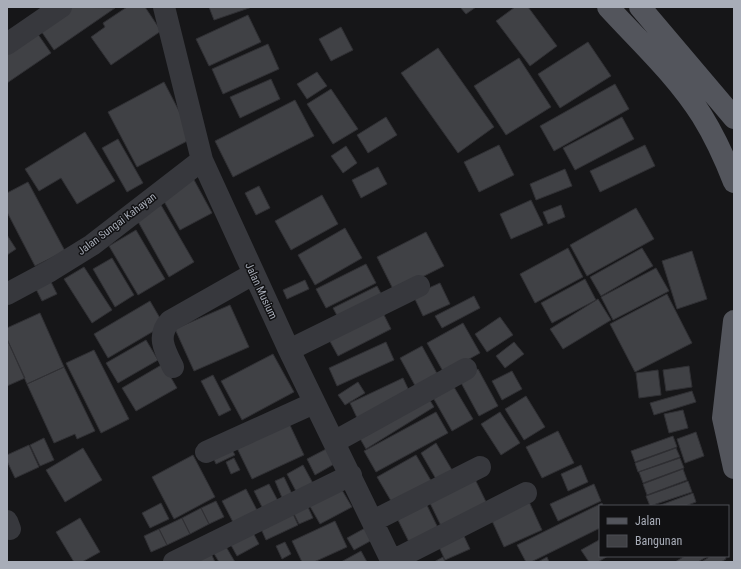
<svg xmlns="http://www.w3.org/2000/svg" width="741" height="569" font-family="'Roboto Condensed',sans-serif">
  <rect width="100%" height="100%" fill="#161618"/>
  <!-- building -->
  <path fill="#404145" stroke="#303034" d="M70 7 115 8 54 50 39 28Z
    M127 7H145L161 31 111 65 91 37 105 27 103 23Z
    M209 7H252L214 20Z
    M460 7H476L466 14Z
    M515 7H528L557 46 530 66 496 21Z
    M248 15 261 42 209 66 196 39Z
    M341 27 353 50 331 61 319 39Z
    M35 30 51 53 7 83V50Z
    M588 42 611 76 560 108 538 74Z
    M268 44 279 69 223 94 212 69Z
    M438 48 494 127 458 153 401 73Z
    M519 58 551 107 506 135 474 86Z
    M317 72 327 86 307 99 297 84Z
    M271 79 280 99 240 118 230 97Z
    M164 82 193 138 137 167 108 112Z
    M615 84 629 109 554 151 540 126Z
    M331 89 358 129 333 144 307 104Z
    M295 100 314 136 233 177 215 141Z
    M386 117 397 135 368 153 357 135Z
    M622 117 634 139 575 170 563 148Z
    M85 132 115 181 77 204 61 178 39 191 25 169Z
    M118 139 143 183 127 192 102 148Z
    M499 145 514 175 479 192 464 162Z
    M645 145 655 166 600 192 590 171Z
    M346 146 357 163 343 173 331 156Z
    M378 167 387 184 361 198 352 180Z
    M565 169 572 186 536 200 530 184Z
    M193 178 212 213 180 230 161 196Z
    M28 182 65 251 35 266 7 212V193Z
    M259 186 270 208 256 215 245 193Z
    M322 195 338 224 291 250 275 221Z
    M531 200 543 225 511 239 500 214Z
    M161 205 194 262 169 277 136 218Z
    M561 205 565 217 548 224 543 212Z
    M636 208 654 239 587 276 570 245Z
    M345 228 362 258 315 285 298 255Z
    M136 230 165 279 138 295 109 246Z
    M426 232 444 266 394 291 377 257Z
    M7 235 16 249 7 255Z
    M568 248 583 277 535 303 520 274Z
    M642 248 653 266 601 296 590 277Z
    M692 251 707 299 677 309 662 261Z
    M112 258 134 295 115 307 93 269Z
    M366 264 376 283 326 308 316 289Z
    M84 267 112 310 92 323 64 279Z
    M656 268 669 291 613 320 601 297Z
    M585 279 596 300 552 323 541 303Z
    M50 280 57 294 42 301 35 287Z
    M305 280 309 289 287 299 283 290Z
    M440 283 450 304 423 316 413 295Z
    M377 286 385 301 341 323 333 308Z
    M667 294 692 343 635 372 610 324Z
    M474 296 480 308 442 328 435 316Z
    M598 299 611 320 563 349 550 329Z
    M150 301 164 325 108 358 94 334Z
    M230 305 249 347 194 371 175 329Z
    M381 309 391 329 338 356 327 336Z
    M40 313 64 367 27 384 7 339V328Z
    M500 317 513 335 487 352 475 334Z
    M463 323 480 353 444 373 427 343Z
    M7 339 25 378 7 386Z
    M146 340 158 360 118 383 106 363Z
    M386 342 394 360 337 386 329 368Z
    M514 342 524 354 505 368 496 356Z
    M422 346 440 379 418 391 400 358Z
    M94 350 129 419 101 433 66 363Z
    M273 354 294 392 242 420 221 381Z
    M163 364 177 388 136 411 122 388Z
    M689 366 692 387 666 391 663 370Z
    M64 367 95 431 77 439 75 434 54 443 27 384Z
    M478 369 498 406 479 416 459 379Z
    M658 370 661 395 639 398 636 373Z
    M512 371 522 389 502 400 492 381Z
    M213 375 231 410 219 416 201 381Z
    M403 378 412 397 359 422 350 403Z
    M358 382 365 393 345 405 338 395Z
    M451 382 473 419 452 431 431 394Z
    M692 391 696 402 654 415 650 403Z
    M426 394 434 407 366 449 358 435Z
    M526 396 545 427 524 440 505 409Z
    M683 410 688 428 669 433 664 414Z
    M436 412 448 433 376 472 364 451Z
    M500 412 520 443 501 455 481 424Z
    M288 421 304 455 252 479 236 446Z
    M558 431 574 463 542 478 526 447Z
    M696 432 704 456 685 463 677 439Z
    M673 436 677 447 635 462 631 451Z
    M44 438 54 460 40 466 30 445Z
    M436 443 452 470 436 479 421 453Z
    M29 445 39 467 15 478 7 461V455Z
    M230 446 235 455 216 464 212 455Z
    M83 448 102 480 65 502 46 470Z
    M328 448 336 463 315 475 307 459Z
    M676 448 680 457 638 472 635 463Z
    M193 455 215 497 174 519 152 477Z
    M416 455 433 484 394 506 377 477Z
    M234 458 240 470 231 474 226 462Z
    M680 458 684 468 643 483 639 472Z
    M303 465 315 487 298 495 287 474Z
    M581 465 588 482 568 491 561 474Z
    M683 469 687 480 647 495 643 484Z
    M472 473 489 508 443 530 426 495Z
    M284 477 293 496 283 500 275 481Z
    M688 481 692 492 650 506 646 496Z
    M269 484 278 501 263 509 254 491Z
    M594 484 601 501 558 521 550 504Z
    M339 485 352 507 320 524 308 503Z
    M246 489 259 514 235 526 222 501Z
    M693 493 696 502 685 506H658Z
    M526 495 542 530 504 547 488 512Z
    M423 497 440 532 411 546 394 512Z
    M216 501 224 517 209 524 201 508Z
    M161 503 169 519 150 528 142 513Z
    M602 503 603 506H600V528L531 562H526L517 545Z
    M290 507 298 525 266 540 258 522Z
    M308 507 313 518 299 524 294 514Z
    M201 508 209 524 190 534 182 518Z
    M80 518 100 552 82 562H74L56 532Z
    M182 518 190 534 167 545 159 529Z
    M335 521 347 547 314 562H302L292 541Z
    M249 525 259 544 237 556 227 538Z
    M367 527 374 539 354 550 347 538Z
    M159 529 167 545 151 552 144 536Z
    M464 536 470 549 445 560 439 547Z
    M222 540 235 562H219L210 547Z
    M599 540 600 556H608L598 562H589L581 550Z
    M285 542 291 554 282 559 276 546Z
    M210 551 215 562H192Z
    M361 551 367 562H341Z
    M685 556H708L698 562H675Z
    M711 556H725L726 559 721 562H701Z
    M443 557 445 562H434Z
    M547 557 549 562H538Z"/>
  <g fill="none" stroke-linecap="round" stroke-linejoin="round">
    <!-- minor -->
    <path stroke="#37383d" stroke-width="22" d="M164 7 202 160 289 350 392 562
      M7 44 61 7
      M7 294 50 271 92 245 202 160
      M289 350 419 286
      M173 367C165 351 156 336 170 321L253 274
      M334 442 466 369
      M206 452 314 403
      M7 521 10 529
      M373 521 480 467
      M392 561 526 493
      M174 562 351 475"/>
    <!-- major -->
    <path stroke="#53555c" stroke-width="22" d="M608 7C640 42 677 76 702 116 715 137 725 159 734 182
      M640 7 734 118
      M734 321 723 418 734 468"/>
  </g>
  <g text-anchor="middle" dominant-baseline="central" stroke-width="3" stroke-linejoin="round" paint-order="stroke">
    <!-- street labels -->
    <g font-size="11" fill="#a8adb8" stroke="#111113">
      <text transform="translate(117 224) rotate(-37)">Jalan Sungai Kahayan</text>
      <text transform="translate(261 291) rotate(65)">Jalan Musium</text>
    </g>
  </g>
  <!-- border -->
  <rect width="741" height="569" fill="none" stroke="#a8adb8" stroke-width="16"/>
  <!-- legend -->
  <rect x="599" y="505" width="130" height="52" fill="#111113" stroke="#4d4f55"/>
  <rect x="607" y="518" width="20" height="6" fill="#53555c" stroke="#4d4f55"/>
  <text x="635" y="525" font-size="12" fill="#a8adb8">Jalan</text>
  <rect x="607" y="535" width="20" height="12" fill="#404145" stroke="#4d4f55"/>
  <text x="635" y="545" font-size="12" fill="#a8adb8">Bangunan</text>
</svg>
